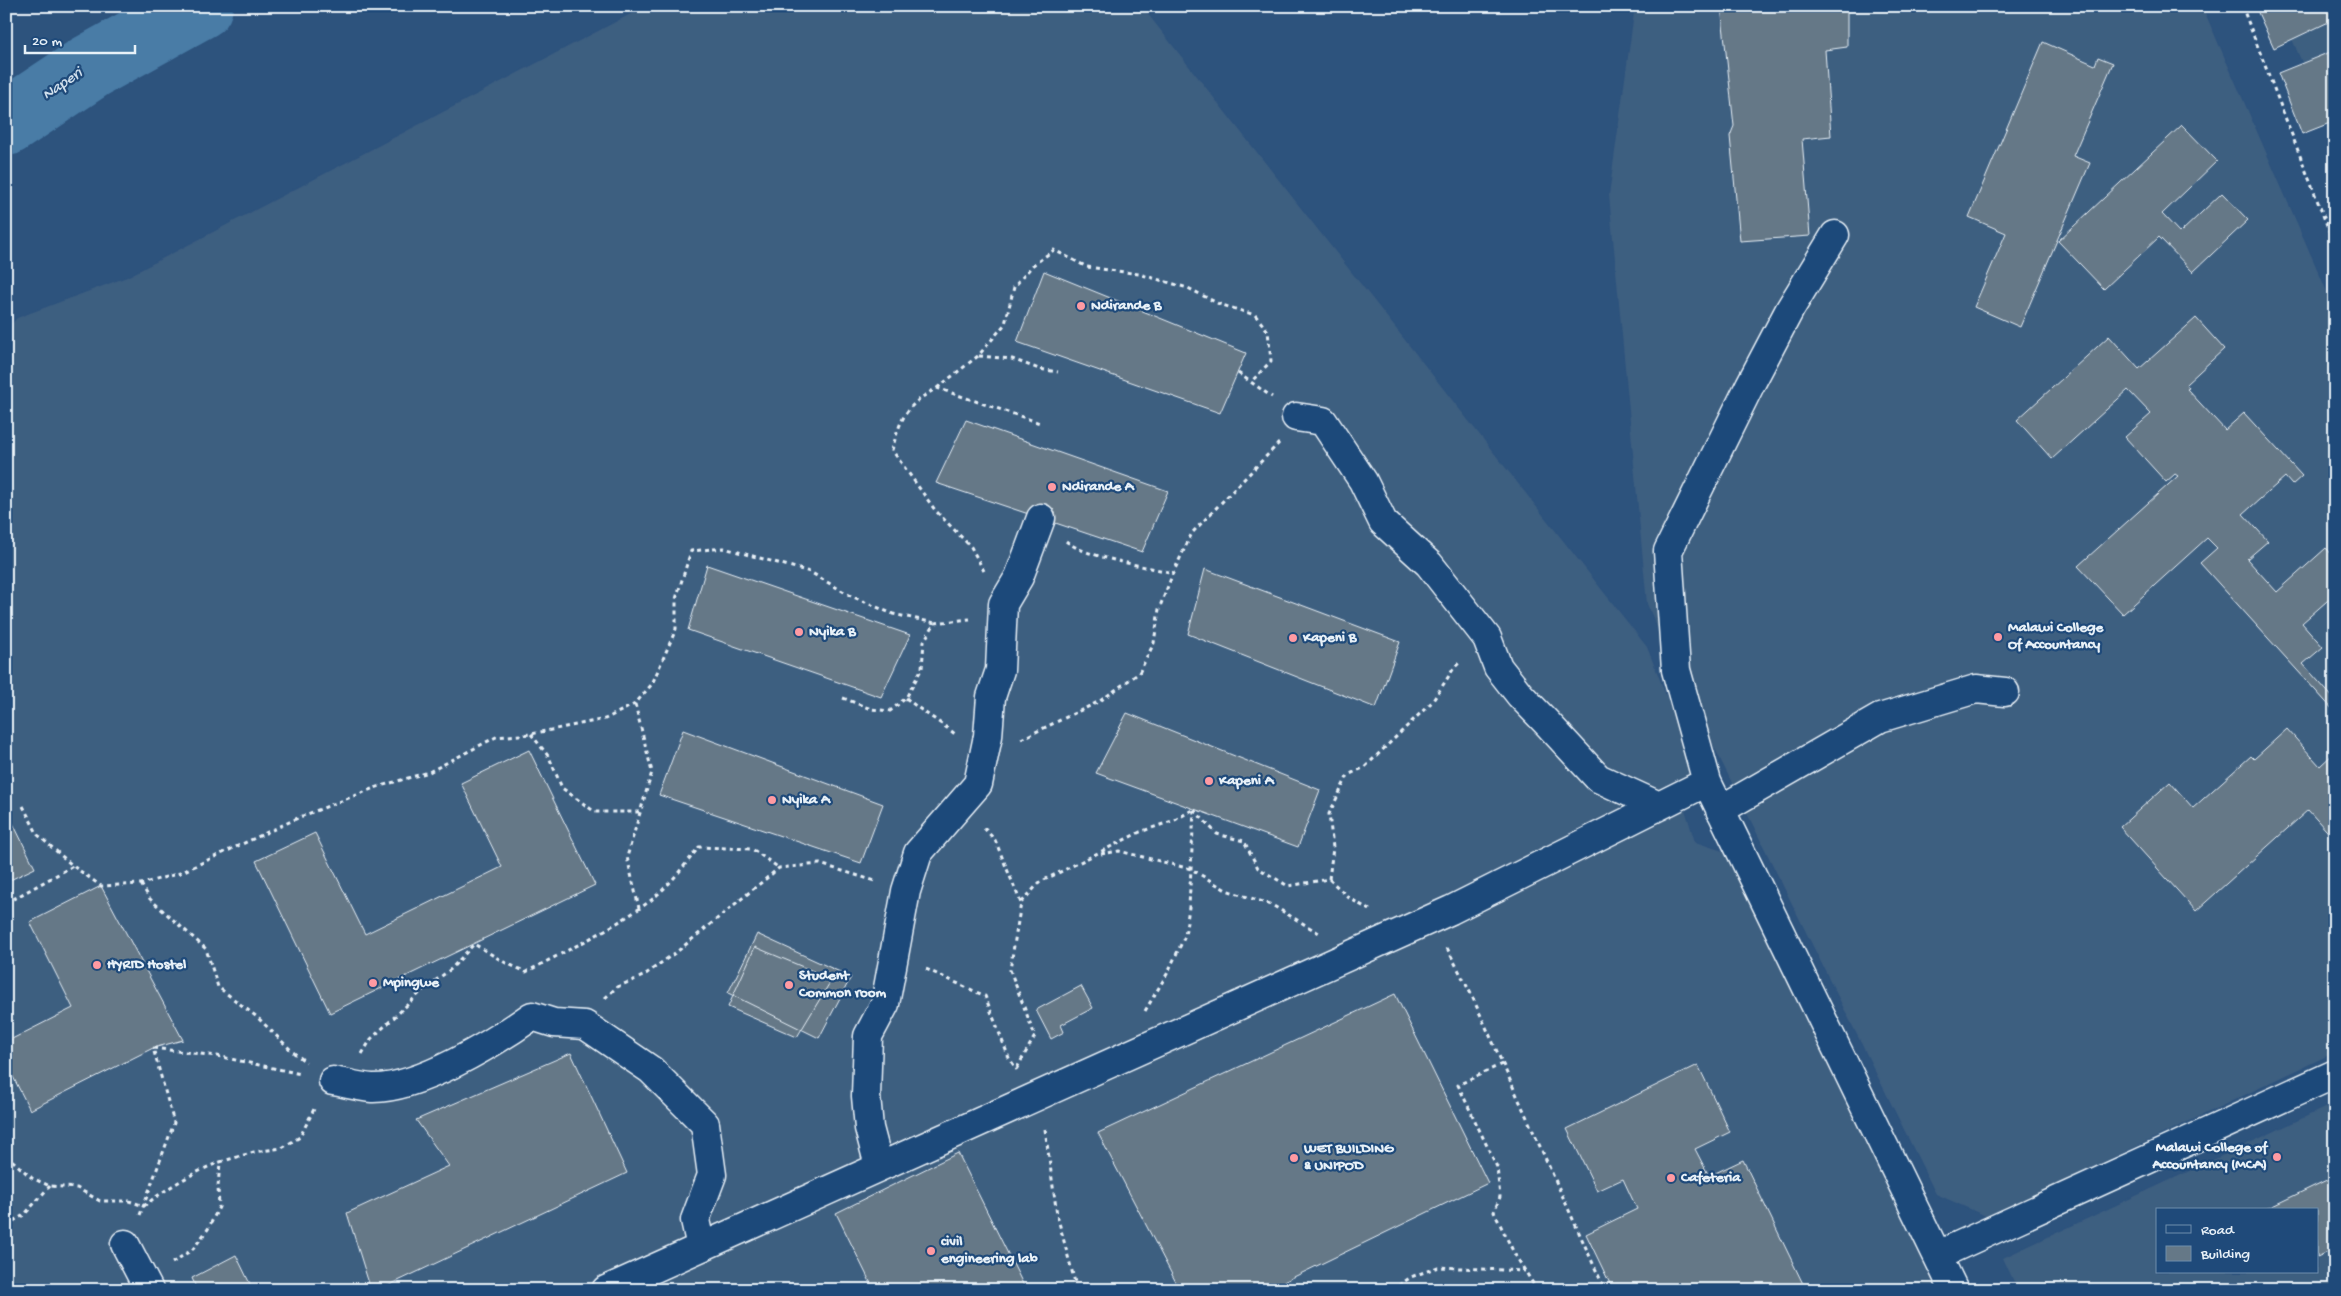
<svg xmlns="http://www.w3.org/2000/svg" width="2341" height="1296" font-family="'Gochi Hand',sans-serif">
  <rect width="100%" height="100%" fill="#2d537d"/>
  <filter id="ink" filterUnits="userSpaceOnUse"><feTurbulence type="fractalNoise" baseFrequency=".02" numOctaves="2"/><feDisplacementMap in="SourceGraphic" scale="10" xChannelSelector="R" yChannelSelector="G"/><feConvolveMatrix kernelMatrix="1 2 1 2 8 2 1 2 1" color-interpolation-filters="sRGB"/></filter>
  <g filter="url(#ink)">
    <!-- built -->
    <path fill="#3e5e80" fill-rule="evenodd" d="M646 6H1137L1147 13 1647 647 1694 766 1679 790 1695 842 1732 854 1938 1290H6V330L17 318 127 277Z
      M1635 6H2202L2335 310V1052L1988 1217 1936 1194 1676 670 1647 604 1609 195Z
      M2278 6H2335V140Z
      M2335 1103V1290H2018L2003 1258ZM2157 1210H2317V1272H2157Z"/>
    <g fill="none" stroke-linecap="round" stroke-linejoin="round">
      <!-- river -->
      <path stroke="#487ba6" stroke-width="66" d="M6 123 90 67 200 6"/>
    </g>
    <!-- building -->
    <path fill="#657887" stroke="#e8f1f8" d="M1721 6H1847V47L1825 50 1831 136 1802 139 1810 236 1740 241 1730 136 1734 126Z
      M2255 6H2335V19L2274 48Z
      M2043 42 2095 65 2098 57 2113 63 2073 156 2090 163 2020 327 1974 307 2006 233 1969 217Z
      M2335 50V121L2302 134 2278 73Z
      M2182 125 2217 161 2162 214 2180 233 2222 193 2248 220 2193 272 2159 237 2104 289 2058 241Z
      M1044 271 1246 353 1220 413 1017 342Z
      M2196 318 2224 349 2186 384 2189 388 2187 389 2225 430 2244 413 2302 476 2292 485 2285 477 2243 514 2268 541 2247 559 2277 592 2326 548 2335 558V594L2302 623 2323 647 2303 664 2335 700V712L2200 563 2217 548 2207 538 2123 614 2078 566 2178 476 2175 474 2166 482 2125 437 2151 414 2128 390 2052 459 2017 420 2109 336 2139 369Z
      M966 420 1168 491 1142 552 936 483Z
      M707 565 910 635 881 697 688 630Z
      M1205 569 1400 642 1376 708 1188 634Z
      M1127 713 1320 790 1298 847 1096 773Z
      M2287 729 2320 766 2335 752V840L2308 810 2196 911 2120 827 2170 782 2193 808 2251 756 2254 759Z
      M683 730 883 804 861 863 659 795Z
      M529 750 595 885 330 1013 256 861 315 833 365 934 502 867 461 783Z
      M6 809 35 868 6 882Z
      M101 886 183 1040 153 1048 30 1110 6 1063V1042L73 1008 30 922Z
      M757 934 851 977 819 1038 728 993Z
      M755 947 832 979 797 1037 728 1007Z
      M1081 986 1093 1008 1061 1025 1064 1032 1051 1039 1036 1010Z
      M1395 994 1488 1183 1267 1290H1180L1098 1133Z
      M571 1053 627 1173 379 1290H371L347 1213 449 1166 416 1120Z
      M1698 1065 1730 1132 1695 1149 1709 1176 1743 1160 1806 1290H1613L1586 1234 1637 1209 1623 1179 1597 1191 1567 1129Z
      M958 1153 1026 1290H874L836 1213Z
      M2335 1176V1249L2317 1257V1210H2264Z
      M236 1255 253 1290H197L192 1278Z"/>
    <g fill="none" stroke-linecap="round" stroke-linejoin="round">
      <!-- minor casing -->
      <g stroke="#e8f1f8" stroke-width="31">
        <path id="minor" d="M1835 235 1790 309 1750 385 1668 551 1676 670 1707 782 1954 1290
          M1296 417 1323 421 1363 481 1383 522 1429 564 1487 638 1498 667 1520 695 1548 724 1598 778 1659 806
          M1720 810 1880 718 1976 689 2005 692
          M333 1081C346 1083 359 1087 372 1088 419 1089 494 1043 532 1016L554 1023 585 1025 651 1070 705 1124 712 1175 695 1220 701 1247
          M879 1166 869 1128 866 1096 868 1036 885 1004 906 891 918 853 978 784 988 736 991 697 1000 670 1003 604 1019 577 1041 518
          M125 1244 149 1290
          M1938 1255 2335 1074
          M606 1290 1451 910 1707 782"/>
      </g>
      <!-- path -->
      <path stroke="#e8f1f8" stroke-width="3" stroke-dasharray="4 4" stroke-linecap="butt" d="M2242 6 2335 246
        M979 356 1012 359 1039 369 1058 372
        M1238 373 1272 397
        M937 388 978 356 1005 324 1014 287 1033 265 1054 250 1087 267 1139 274 1188 288 1219 304 1255 315 1268 331 1271 361 1251 382
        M1066 541C1086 558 1146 566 1173 573
        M984 571 971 547 935 510 892 450C901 417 906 405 937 388L1040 423
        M843 698 871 709 890 711 906 698 922 668 924 641 935 623 970 619
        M906 698C922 712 939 721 955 734
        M635 704 652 772 627 857 639 908
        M531 734 549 757 562 788 595 812H639
        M1021 739 1100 701 1139 673 1154 643 1159 609 1173 573 1192 533 1279 443
        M23 806 38 835 73 866 101 886 141 884 180 873 300 817 377 787 429 772 496 737 531 734 605 719 635 704 652 684 676 629V599L691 551 724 548 810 572 851 596 893 614 935 623
        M1194 810 1217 834 1244 841 1258 868 1288 886 1329 879 1349 898 1370 910
        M984 828 995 840 1021 903
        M1101 854 1119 851 1191 869 1226 890 1272 905 1319 933
        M1329 879 1333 848 1329 814 1348 775 1365 767 1401 732 1432 702 1454 668 1460 662
        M141 884 150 899 206 949 218 987 257 1017 294 1053 306 1062
        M6 903 73 866
        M1447 948 1471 994 1605 1290
        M926 969 985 996 1009 1058 1017 1070
        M605 998 617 987 643 976 679 950 779 868 820 864 875 881
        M1145 1011 1167 974 1185 936 1189 907 1194 810
        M362 1054 371 1039 423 990 451 969 474 944 504 962 526 972C568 950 612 929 650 901 669 886 684 866 699 847L752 849 779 868
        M1502 1064 1458 1085 1497 1167 1500 1197 1494 1212 1514 1253 1537 1290
        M1017 1068 1035 1036 1010 970 1021 903 1040 882 1140 832 1175 820 1194 809
        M1045 1129 1057 1215 1077 1290
        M6 1155 32 1178 50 1186 77 1188 100 1201H129L144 1206C168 1187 192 1173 220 1162
        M140 1215 174 1123 153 1048 217 1056 301 1074
        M6 1225 24 1215 50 1186
        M172 1263 193 1249 208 1229 219 1207 218 1187 220 1162 254 1152 282 1148 300 1137 315 1107
        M1392 1290 1411 1277 1438 1267 1525 1271"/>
      <!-- minor -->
      <use href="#minor" stroke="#1f4a7a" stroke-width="28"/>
    </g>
  </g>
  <!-- markers -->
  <g fill="#ff9aa2" stroke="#1f4a7a" stroke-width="2">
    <circle cx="1081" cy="306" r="5"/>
    <circle cx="1052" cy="487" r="5"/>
    <circle cx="799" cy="632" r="5"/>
    <circle cx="1998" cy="637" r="5"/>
    <circle cx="1293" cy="638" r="5"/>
    <circle cx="1209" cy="781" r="5"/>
    <circle cx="772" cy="800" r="5"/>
    <circle cx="97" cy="965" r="5"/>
    <circle cx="373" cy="983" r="5"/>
    <circle cx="789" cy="985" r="5"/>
    <circle cx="2277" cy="1157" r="5"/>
    <circle cx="1294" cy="1158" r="5"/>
    <circle cx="1671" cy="1178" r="5"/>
    <circle cx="931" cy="1251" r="5"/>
  </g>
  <g text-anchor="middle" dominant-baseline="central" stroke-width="4.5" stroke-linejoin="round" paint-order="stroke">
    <!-- poi labels -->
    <g font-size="15" font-weight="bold" fill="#e8f1f8" stroke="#1f4a7a" text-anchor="start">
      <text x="1091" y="306">Ndirande B</text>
      <text x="1062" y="487">Ndirande A</text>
      <text x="2008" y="628">Malawi College<tspan x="2008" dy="17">Of Accountancy</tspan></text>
      <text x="809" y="632">Nyika B</text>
      <text x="1303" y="638">Kapeni B</text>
      <text x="1219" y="781">Kapeni A</text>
      <text x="782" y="800">Nyika A</text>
      <text x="107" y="965">HYRID Hostel</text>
      <text x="799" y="976">Student<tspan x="799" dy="17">Common room</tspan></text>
      <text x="383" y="983">Mpingwe</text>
      <text x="2267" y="1148" text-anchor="end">Malawi College of<tspan x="2267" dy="17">Accountancy (MCA)</tspan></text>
      <text x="1304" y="1149">WET BUILDING<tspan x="1304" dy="17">&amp; UNIPOD</tspan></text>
      <text x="1681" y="1178">Cafeteria</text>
      <text x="941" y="1242">civil<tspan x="941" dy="17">engineering lab</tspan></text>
    </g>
    <!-- water labels -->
    <g font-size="16" font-style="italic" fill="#d0dfec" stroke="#1f4a7a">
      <text transform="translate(63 85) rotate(-34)">Naperi</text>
    </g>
  </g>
  <!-- margin -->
  <rect width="2341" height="1296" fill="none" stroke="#1f4a7a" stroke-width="25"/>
  <rect x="12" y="12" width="2316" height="1271" fill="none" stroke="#e8f1f8" stroke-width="2" filter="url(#ink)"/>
  <!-- legend -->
  <rect x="2156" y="1208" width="162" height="65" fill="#1f4a7a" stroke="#6f8dac"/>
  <rect x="2166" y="1225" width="25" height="8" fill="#1f4a7a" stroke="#6f8dac"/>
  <text x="2201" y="1234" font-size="15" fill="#e8f1f8">Road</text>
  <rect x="2166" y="1246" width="25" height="15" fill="#657887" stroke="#6f8dac"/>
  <text x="2201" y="1258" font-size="15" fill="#e8f1f8">Building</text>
  <!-- scale -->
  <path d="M25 45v8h110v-8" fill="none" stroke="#e8f1f8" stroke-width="2.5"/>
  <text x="32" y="45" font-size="15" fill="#e8f1f8" stroke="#1f4a7a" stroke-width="4" paint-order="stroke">20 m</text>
</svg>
